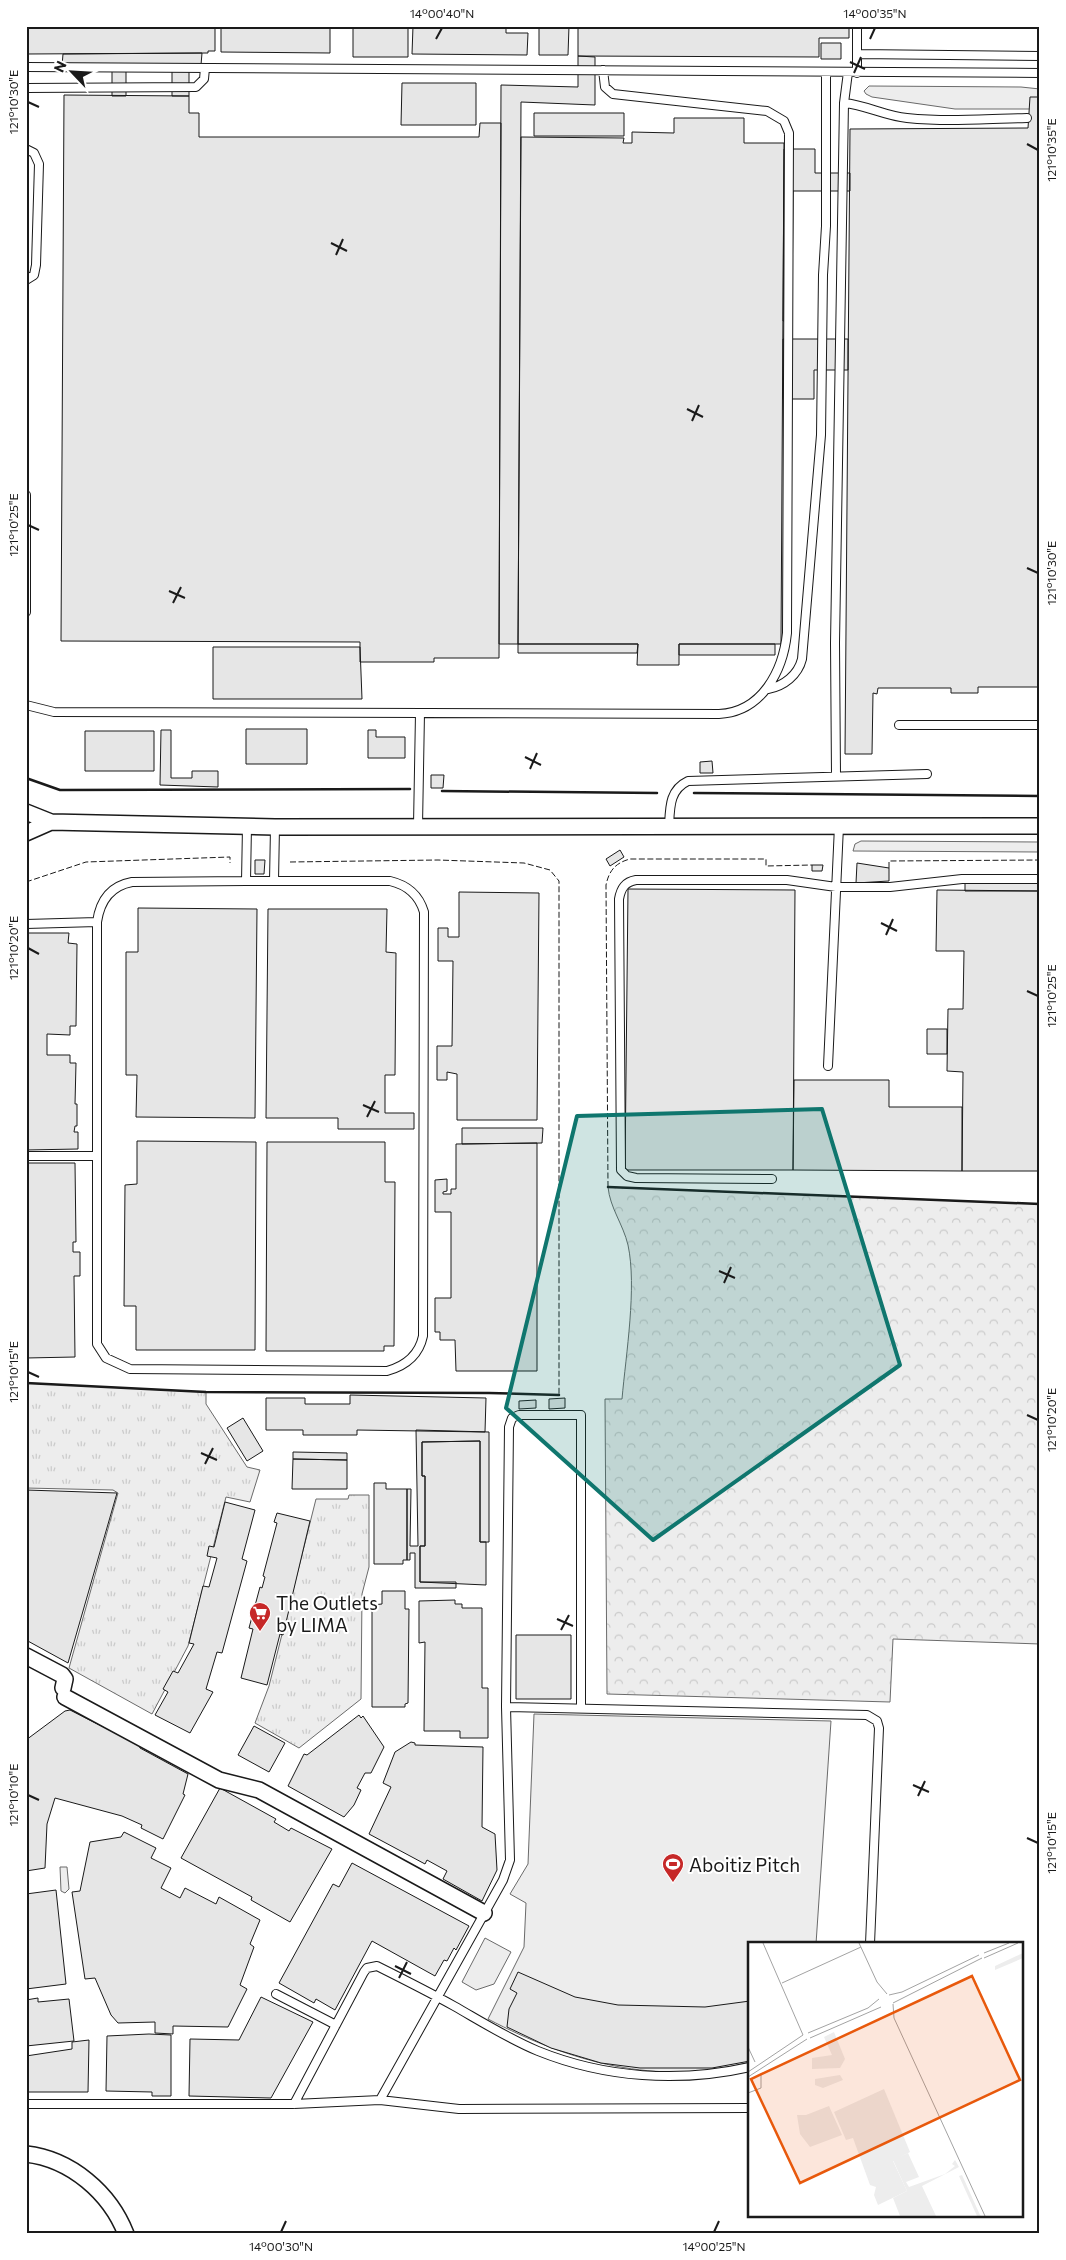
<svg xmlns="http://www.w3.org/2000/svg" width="1066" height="2260" font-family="Commissioner,sans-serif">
  <defs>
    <pattern id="forest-crowns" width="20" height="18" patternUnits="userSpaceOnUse" patternTransform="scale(1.25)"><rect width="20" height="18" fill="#ededed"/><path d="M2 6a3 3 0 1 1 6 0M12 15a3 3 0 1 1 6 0" fill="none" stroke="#cbcbcb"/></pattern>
    <pattern id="park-tufts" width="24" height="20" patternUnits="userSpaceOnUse" patternTransform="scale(1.25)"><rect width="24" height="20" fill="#ededed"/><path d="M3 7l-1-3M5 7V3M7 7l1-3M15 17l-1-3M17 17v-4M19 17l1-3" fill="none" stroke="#cbcbcb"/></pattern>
  </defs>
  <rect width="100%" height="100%" fill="#fff"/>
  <!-- green -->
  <path fill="#ededed" stroke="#6a6a6a" d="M869 86 1021 87 1040 89V109H955L872 97 866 94 864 91Z
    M861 841 1040 842V852L853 851 855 844Z
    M534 1714 831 1721 816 1944H750V2062C657 2087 570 2062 488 2019L524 1947 526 1903 510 1894 528 1864Z
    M60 1867H67L69 1889 65 1893 61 1891Z
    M485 1938 511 1952 494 1984 476 1990 462 1982Z"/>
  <!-- forest -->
  <path fill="url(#forest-crowns)" stroke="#6a6a6a" d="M608 1187 1040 1204V1644L893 1639 890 1702 607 1694 605 1399H622C626 1354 637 1287 628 1245 623 1224 610 1208 608 1187Z"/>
  <!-- park -->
  <path fill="url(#park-tufts)" stroke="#6a6a6a" d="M26 1383 206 1392V1404L247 1467 260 1470 250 1502 226 1497 188 1646 152 1714 69 1668 118 1493 113 1490 26 1488Z
    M349 1495H369V1567L362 1594 361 1699 299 1748 255 1723 269 1686 316 1499H348Z"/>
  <!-- building -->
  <path fill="#e6e6e6" stroke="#1a1a1a" d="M26 26H215V51H208V53L26 54Z
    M221 26H330V53L221 52Z
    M353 26H408V57H353Z
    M413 26H506V33H528L527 55 412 54Z
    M539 26H569L568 55H539Z
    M578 26H849V38H819V57L578 56Z
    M821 43H841V59H821Z
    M202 53 201 65H189V96H172V65L126 66V96H112V66H62L63 54Z
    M578 56 595 57V105L521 102 518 644H499L501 85 578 87Z
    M402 83H476V125H401Z
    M64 95 189 96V113H199V137H479L480 123H501L499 658H434V662H360V642L61 641Z
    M1030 97H1040V687H978V693H951V688H878L877 694 873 693 872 754H845L850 129 1028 128Z
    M534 113H624V136H534Z
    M674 118H744V143H784L781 644H679V665H637L638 644H518L521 137 624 138 623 143H632V132L674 133Z
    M784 149H815V173H850V191H793L792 320 783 321Z
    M783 339H848V370H814V399H783Z
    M518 644H638L637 653H518Z
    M679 644H775V655H679Z
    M213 647H360L362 699H213Z
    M246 729H307V764H246Z
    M161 730H171V778H192V771H218V787L160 785Z
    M368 730H376V737H405V758H368Z
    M85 731H154V771H85Z
    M712 761 713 773H700V762Z
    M431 775H444L443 788H431Z
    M620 850 624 857 610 866 606 859Z
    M255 860H265L264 874H255Z
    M857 863 889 868V881L856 883Z
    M812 865H823L822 871H812Z
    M965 881 1040 882V891H965Z
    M628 889 795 890 793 1170H625Z
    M937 890 1040 891V1171H962L963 1072 947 1071 948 1009H963L964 951H936Z
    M459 892 539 893 537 1120H457V1074L447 1072V1080H437V1046H452L453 961H438V928H448V937H459Z
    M138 908 257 909 255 1118 136 1117 137 1075H126V952H138Z
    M268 909H387L386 952 396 953 395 1075H385V1113H414V1129H338V1118H266Z
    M28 933H69L68 943 77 944 76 1026H70V1035L47 1034V1055H70V1063H76L75 1104H77V1126H75L74 1132H78V1149L26 1150Z
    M927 1029H947V1054H927Z
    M794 1080H889V1107H962V1171L793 1170Z
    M462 1128H543L542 1143 462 1144Z
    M137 1141 256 1142 255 1350H136V1306H124L125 1185 137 1184Z
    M267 1142H385V1182H395L394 1346H384V1351H266Z
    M537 1143V1371H456L455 1340H440V1332H435V1298H451V1212H435V1180L447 1179V1191L443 1192V1194H451V1189H456V1144Z
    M26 1163H75L76 1242H73V1252H80V1276H74L75 1357 26 1358Z
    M350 1395 486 1398 485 1432 357 1430V1435H303V1430H266V1398H305V1404H350Z
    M565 1398V1408L549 1409V1399Z
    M536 1400V1408L519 1409V1401Z
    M243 1418 263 1451 247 1461 227 1428Z
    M416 1430 489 1432V1542H480V1441L422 1442V1476H425V1546H420V1582H456V1588H415V1553H410V1560H407V1489H411L410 1546H418Z
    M480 1441V1542H486V1585L420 1582V1546H425V1476H422V1442Z
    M293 1452 347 1453V1460L293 1459Z
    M293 1459 347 1460V1489H292Z
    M374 1483H386V1489H407V1560H403V1564H374Z
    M26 1490 117 1493 68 1663 26 1640Z
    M225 1502 255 1510 242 1559 247 1561 222 1653 217 1652 206 1689 213 1692 190 1733 155 1715 168 1692 163 1689 173 1671 178 1673 194 1644 189 1643 203 1586 209 1587 217 1558 207 1556 209 1546 214 1547Z
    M277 1513 310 1521 283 1635 280 1634 267 1685 241 1678 253 1629 249 1628 260 1587 262 1588 265 1577 263 1576 277 1523 274 1522Z
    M382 1591H405V1609H409L408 1703 405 1704V1707H372V1605L382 1604Z
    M455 1600V1604H462V1608H482V1688H488V1738H460V1731H424L425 1642 419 1643V1601Z
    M516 1635H571V1699H516Z
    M70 1710 139 1745 140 1748 188 1774 183 1794 185 1795 163 1839 141 1828 142 1825 122 1816 55 1798 47 1824 45 1868 26 1871V1740L65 1711Z
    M359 1715 361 1718 363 1716 384 1747 371 1773H365L357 1788 361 1790 354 1805 344 1817 288 1786 304 1754 307 1755Z
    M254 1726 285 1743 269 1772 238 1755Z
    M411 1742 415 1743V1745L483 1747 482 1827 495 1834 497 1870 482 1901 443 1879 447 1871 427 1860 425 1864 369 1834 391 1787 383 1783 395 1752Z
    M220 1788 276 1819 274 1822 289 1831 291 1828 332 1849 290 1922 251 1900 252 1897 181 1858Z
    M124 1832 156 1848 151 1858 171 1868 161 1888 180 1898 185 1888 216 1904 219 1897 260 1920 250 1944 254 1947 240 1985 247 1989 228 2027 173 2026V2034L155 2033V2022L118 2023 111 2015 95 1978 85 1979 72 1892 80 1891 90 1842 121 1837Z
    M352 1863 469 1926 456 1950 454 1948 447 1961 444 1960 435 1976 372 1941 335 2010 316 1999 314 2003 279 1983 333 1884 339 1887Z
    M56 1890 66 1984 26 1989V1894Z
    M518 1972 575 1997 618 2005 705 2007 750 2001V2061L712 2068H640L601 2063 551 2048 507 2027 509 2009 517 1993 510 1989Z
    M261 1997 313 2022 271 2098 189 2096 190 2039 239 2040Z
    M38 1998V2002L69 1999 74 2041 26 2046V2000Z
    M149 2034 171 2035V2096H152V2092L106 2091 107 2036Z
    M89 2040 88 2092H26V2056L72 2049V2042Z"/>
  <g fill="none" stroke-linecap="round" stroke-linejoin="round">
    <!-- lane casing -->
    <g stroke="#1a1a1a" stroke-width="10">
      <path id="lane" d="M857 26V73
        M857 54 1040 56
        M26 67 1040 73
        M26 88 196 87 204 79 205 68
        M844 103C866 105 885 116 907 118 947 122 987 119 1027 118
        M26 149 34 153 39 164 36 265 34 275 26 280
        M26 495V612
        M768 689C784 686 798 675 802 659L821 435 823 275 826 226V73
        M26 705 54 712 719 714C762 712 783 671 787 633L789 133 784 121 767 111 613 94 605 87 603 70
        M899 725H1040
        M836 775 835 643 844 103 848 72
        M418 826 420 713
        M669 827C670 808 669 790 688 781L927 774
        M246 881H390C407 885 419 895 424 912L423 1336C419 1355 405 1366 387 1371L130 1369 106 1358 97 1344V922C100 901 110 886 132 882Z
        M246 881 247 826
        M274 881 275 827
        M26 924 97 922
        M828 1066 839 826
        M26 1156H97
        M772 1179 636 1178 627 1176 621 1170 619 899C621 888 625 882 636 880H787L836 887H890L962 879H1040
        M506 1707 867 1715 877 1721 879 1728 870 1944
        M276 1994 336 2025
        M380 2100 503 1880 510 1860 506 1707 509 1427 512 1418 519 1415H581V1708
        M26 2104H294L380 2100 459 2109 750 2108
        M294 2104 364 1972 367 1968 377 1966C403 1979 429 1992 454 2006 482 2022 509 2039 538 2051 605 2078 679 2083 750 2067"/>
    </g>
    <!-- street casing -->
    <g stroke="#1a1a1a" stroke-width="18">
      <path id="street" d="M26 812 51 822 275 827 1040 826
        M26 833 51 822
        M26 1656 62 1675 65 1679 63 1688
        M65 1697 219 1780 259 1790 484 1913
        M26 2154C71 2159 110 2193 126 2234"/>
    </g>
    <!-- lane -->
    <use href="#lane" stroke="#fff" stroke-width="8"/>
    <!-- street -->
    <use href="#street" stroke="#fff" stroke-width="15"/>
    <!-- fence -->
    <path stroke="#1a1a1a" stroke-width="1" stroke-dasharray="6 2.5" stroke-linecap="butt" d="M290 862 438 860 524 863 550 870 559 881V1395
      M889 868V861L1040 860
      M26 882 86 862 230 857V863
      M608 1187 606 885C609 871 615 863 630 859H766V866L812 865"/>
    <!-- wall -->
    <path stroke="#1a1a1a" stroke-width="2.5" d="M26 778 60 790 410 789
      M442 791 657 793
      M694 793 1040 796
      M608 1187 1040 1204
      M26 1383 206 1392 489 1393 559 1395"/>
  </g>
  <!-- marked area -->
  <path fill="#0f766e" fill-opacity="0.2" stroke="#0f766e" stroke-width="4" stroke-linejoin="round" d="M822 1109 900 1365 653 1540 506 1408 577 1116Z"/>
  <!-- ticks -->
  <path fill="none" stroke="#1a1a1a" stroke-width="2" d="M436 39 442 28M870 39 875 28M850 62 865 69M854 73 861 57M28 102 39 107M1027 144 1038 150M331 243 347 251M336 255 343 239M687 409 703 417M692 421 699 405M28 525 39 530M1027 568 1038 573M169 591 185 598M173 603 181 587M525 757 541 765M530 769 537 753M881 923 897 931M886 935 893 919M28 948 39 954M1027 991 1038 996M363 1105 379 1112M367 1117 375 1101M719 1271 735 1278M724 1283 731 1267M28 1372 39 1377M1027 1415 1038 1420M201 1453 217 1460M205 1464 213 1448M557 1619 573 1626M561 1630 569 1615M913 1785 929 1792M28 1795 39 1800M918 1796 925 1781M1027 1838 1038 1843M395 1966 411 1974M399 1978 407 1962M281 2232 286 2221M714 2232 719 2221"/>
  <!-- icons -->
  <defs>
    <g id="supermarket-pin" transform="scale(1.125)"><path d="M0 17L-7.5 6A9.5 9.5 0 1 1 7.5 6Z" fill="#c62828" stroke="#fff"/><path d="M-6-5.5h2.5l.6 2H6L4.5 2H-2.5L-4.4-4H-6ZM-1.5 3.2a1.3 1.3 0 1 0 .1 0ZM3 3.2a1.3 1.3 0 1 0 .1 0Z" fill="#fff"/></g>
    <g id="stadium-pin" transform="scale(1.125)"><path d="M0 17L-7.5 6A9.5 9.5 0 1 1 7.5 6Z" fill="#c62828" stroke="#fff"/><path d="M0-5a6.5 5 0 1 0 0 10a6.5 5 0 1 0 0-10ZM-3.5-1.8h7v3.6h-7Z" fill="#fff"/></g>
  </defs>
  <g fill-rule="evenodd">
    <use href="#supermarket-pin" x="260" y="1613"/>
    <use href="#stadium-pin" x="673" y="1864"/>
  </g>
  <g text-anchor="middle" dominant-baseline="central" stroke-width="4" stroke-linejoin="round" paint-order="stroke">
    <!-- poi labels -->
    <g font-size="19" fill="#1a1a1a" stroke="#fff" text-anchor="start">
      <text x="276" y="1602">The Outlets<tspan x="276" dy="22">by LIMA</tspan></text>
      <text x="689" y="1864">Aboitiz Pitch</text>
    </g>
  </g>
  <!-- overview -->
  <g transform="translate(748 1942)">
    <rect width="275" height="275" fill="#fff"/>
    <path d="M275 11V16L247 28V24ZM81 164 94 193 62 205 52 192 49 173H58ZM160 211 171 235 158 240 161 245 197 232 207 224 204 222 207 218 211 225 174 244 188 274H152L145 256 159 249 145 218ZM214 233 232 273 233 274H229L211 234Z" fill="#ededed"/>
    <path d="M136 147 162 210 145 219 159 249 130 263 126 253 128 245 122 243 105 196 98 198 86 170Z" fill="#ededed"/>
    <path d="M86 90 97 117 92 126 64 127V116L84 113 76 95ZM92 133 95 138 75 146 67 143V137Z" fill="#ededed"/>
    <path fill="none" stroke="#a3a3a3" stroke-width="1" d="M15 1 55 93M111 1 129 40 139 52M236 11 261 1M236 16 270 1M34 41 113 5M141 53 154 50 231 13M145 61 234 16M145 62 146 76 237 274M60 91 120 66 131 57M62 96 133 65M0 105 7 120M0 130 55 93M0 135 59 97M0 151 13 146V131"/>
    <path fill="#e8590c" fill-opacity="0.15" stroke="#e8590c" stroke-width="2.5" d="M224 34 272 138 52 241 3 137Z"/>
    <rect width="275" height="275" fill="none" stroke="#1a1a1a" stroke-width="2.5"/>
  </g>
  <!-- border -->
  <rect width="1066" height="2260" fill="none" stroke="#ffffff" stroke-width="55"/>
  <!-- north arrow -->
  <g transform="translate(72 72) rotate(295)" stroke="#ffffff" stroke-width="4" paint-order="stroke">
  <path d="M0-4L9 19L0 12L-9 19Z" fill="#1a1a1a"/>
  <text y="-8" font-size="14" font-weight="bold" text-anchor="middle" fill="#1a1a1a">N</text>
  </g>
  <rect x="28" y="28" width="1010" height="2204" fill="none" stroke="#1a1a1a" stroke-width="2"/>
  <g font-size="12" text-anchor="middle" fill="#1a1a1a">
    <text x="442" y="18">14°00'40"N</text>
    <text x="875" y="18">14°00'35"N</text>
    <text transform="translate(14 102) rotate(-90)" y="4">121°10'30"E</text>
    <text transform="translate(1052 150) rotate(-90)" y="4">121°10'35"E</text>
    <text transform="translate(14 525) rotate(-90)" y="4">121°10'25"E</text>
    <text transform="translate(1052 573) rotate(-90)" y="4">121°10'30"E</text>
    <text transform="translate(14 948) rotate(-90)" y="4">121°10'20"E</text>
    <text transform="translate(1052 996) rotate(-90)" y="4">121°10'25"E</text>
    <text transform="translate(14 1372) rotate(-90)" y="4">121°10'15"E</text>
    <text transform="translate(1052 1420) rotate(-90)" y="4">121°10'20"E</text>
    <text transform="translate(14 1795) rotate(-90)" y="4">121°10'10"E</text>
    <text transform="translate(1052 1843) rotate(-90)" y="4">121°10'15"E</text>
    <text x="281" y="2251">14°00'30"N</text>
    <text x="714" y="2251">14°00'25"N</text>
  </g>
</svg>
